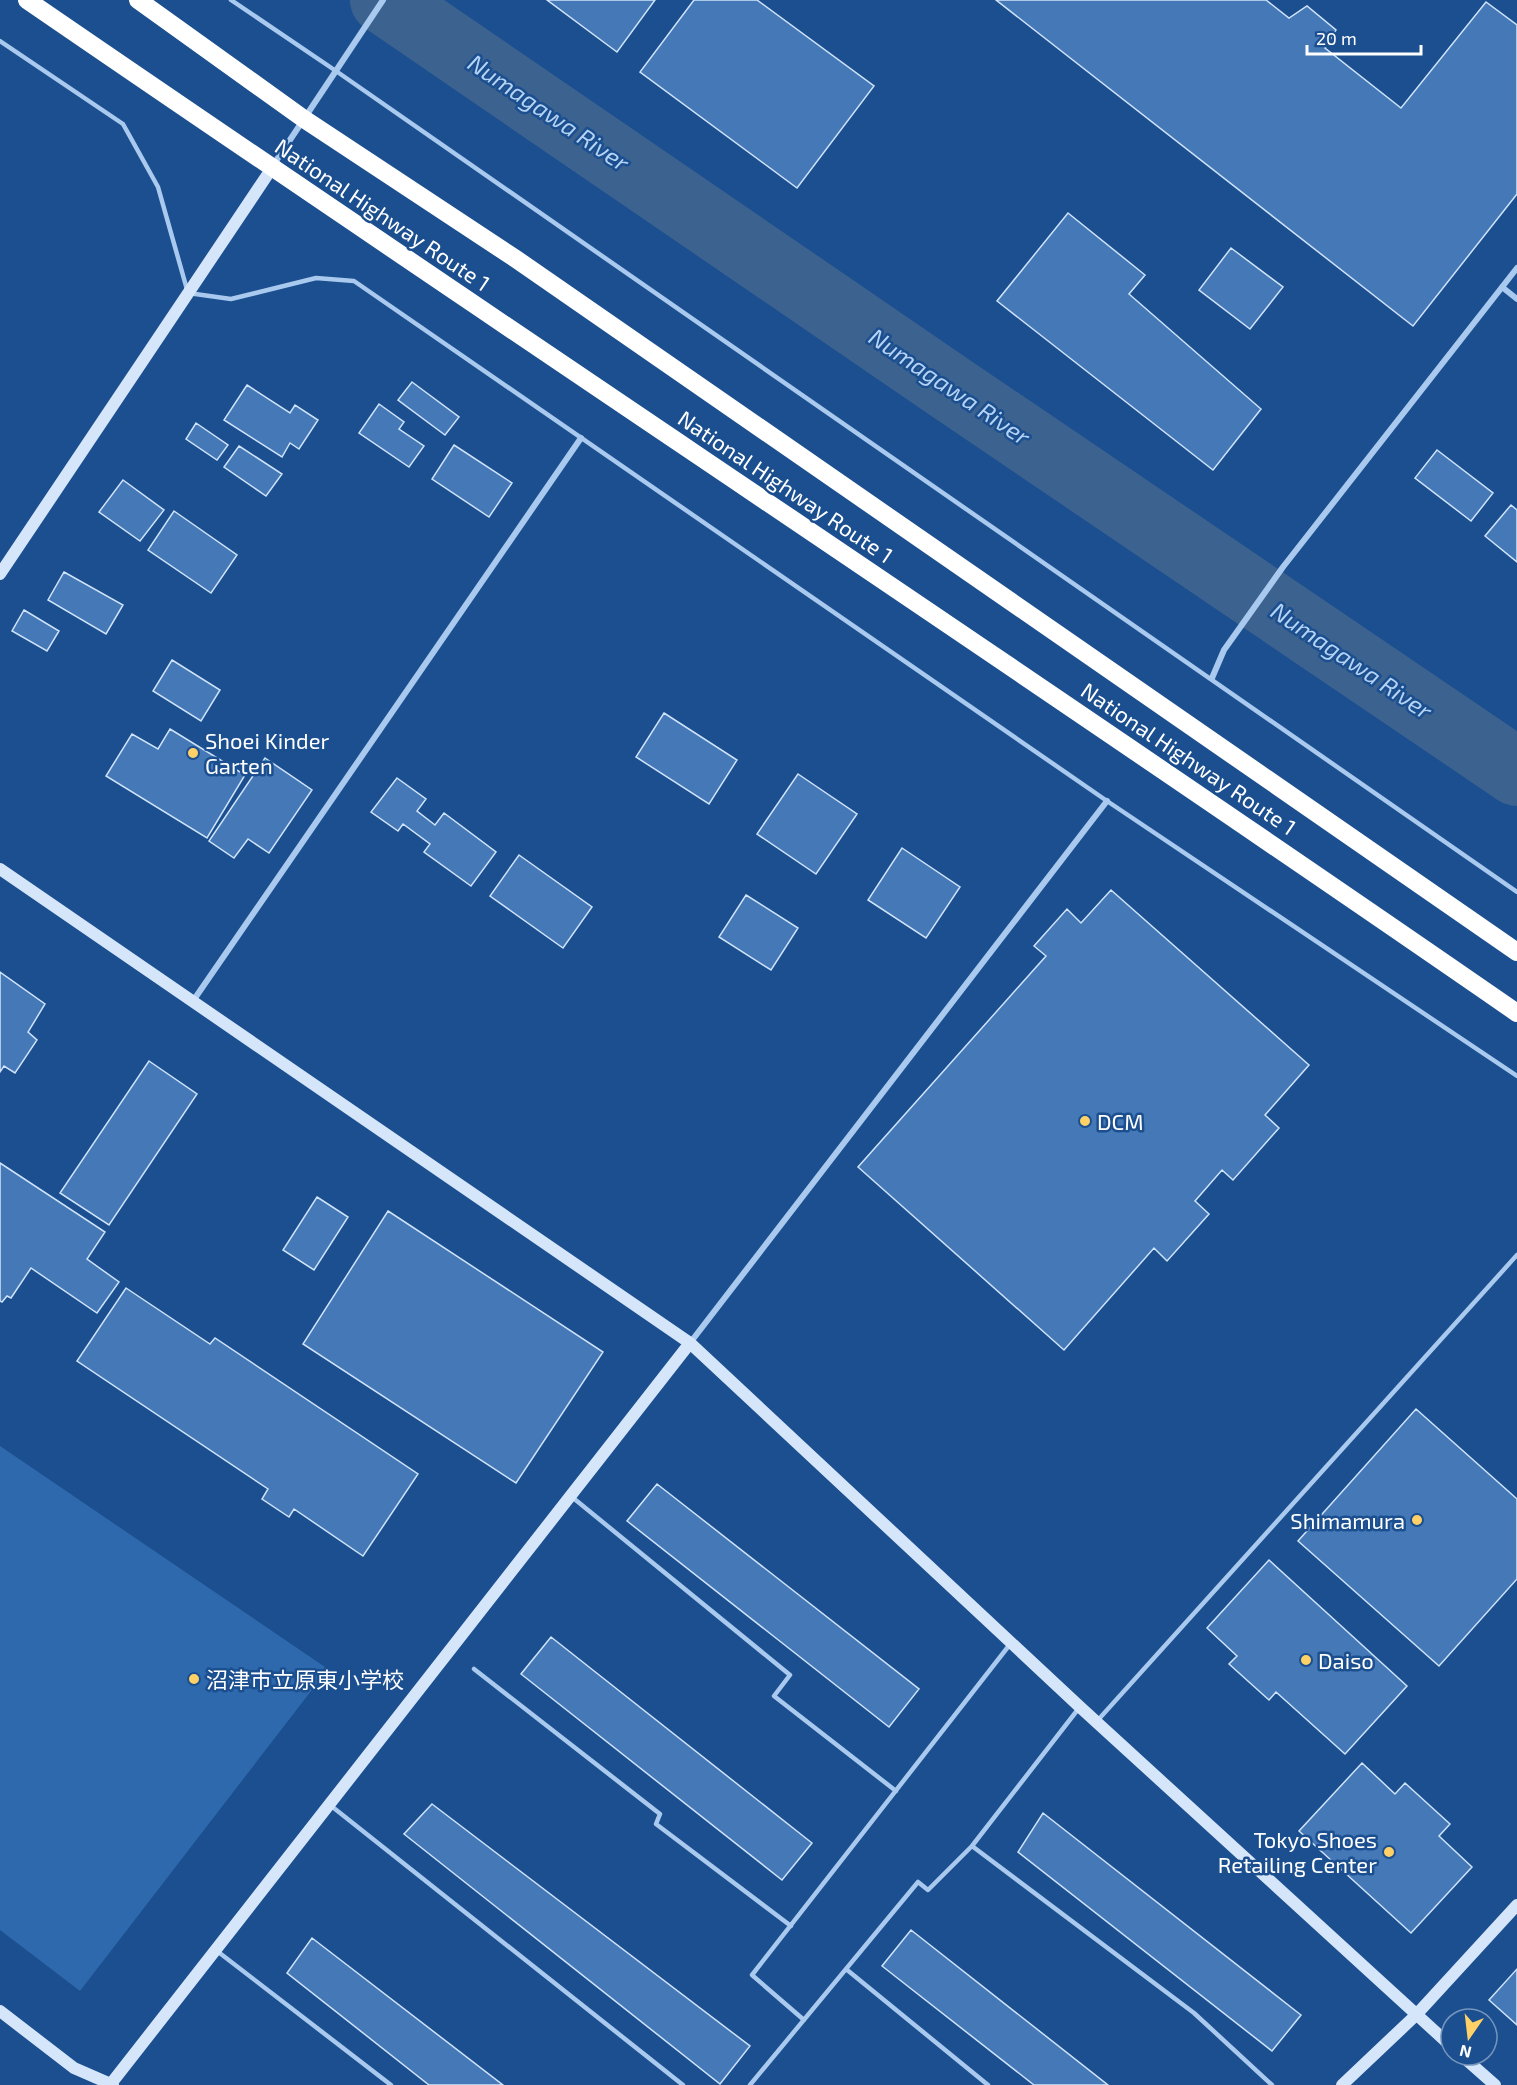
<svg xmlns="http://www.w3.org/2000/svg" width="1517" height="2085" font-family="'Exo 2','Noto Sans JP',sans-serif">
  <rect width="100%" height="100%" fill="#1b4f8f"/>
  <!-- green -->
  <path fill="#2e69ad" d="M0 1446 328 1669 80 1991 0 1930Z"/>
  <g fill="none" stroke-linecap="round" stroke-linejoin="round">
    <!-- river -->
    <path stroke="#3c6290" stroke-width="68" d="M384 0 952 389 1517 772"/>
  </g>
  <!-- building -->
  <path fill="#4478b7" stroke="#cfe3fa" stroke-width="1.5" d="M547 0H655L617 52Z
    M694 0H757L874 86 797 188 640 72Z
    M996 0H1266L1289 18 1307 6 1336 30 1325 48 1401 108 1486 2 1517 25V194L1413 326Z
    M1068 213 1145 275 1129 294 1261 409 1213 470 997 301Z
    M1231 248 1283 287 1250 329 1199 290Z
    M412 382 459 417 445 435 398 400Z
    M247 385 290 413 295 405 318 420 299 449 290 443 282 457 224 420Z
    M379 404 404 422 399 429 424 446 409 467 359 433Z
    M196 423 228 445 217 460 186 439Z
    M454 445 512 483 489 517 432 479Z
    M239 446 282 474 266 496 224 467Z
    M1437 450 1493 493 1471 521 1415 478Z
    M123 480 164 510 140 541 99 512Z
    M1511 505 1517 510V562L1485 536Z
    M174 511 237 555 211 593 148 550Z
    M64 572 123 605 106 634 48 600Z
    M24 610 59 631 47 651 12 631Z
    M172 660 220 690 201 721 153 691Z
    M664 713 737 760 709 804 636 757Z
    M170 729 245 775 207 838 106 776 132 734 158 749Z
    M265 758 312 790 269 853 248 839 234 858 209 841Z
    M798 774 857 814 816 874 757 834Z
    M397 778 426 799 417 811 435 825 444 813 496 852 471 886 424 852 430 844 403 824 398 831 371 812Z
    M902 848 960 887 926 938 868 900Z
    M519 855 592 907 563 948 490 896Z
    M1111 890 1309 1065 1265 1115 1279 1128 1233 1180 1222 1170 1195 1201 1209 1214 1167 1261 1154 1248 1064 1350 858 1167 1046 956 1034 946 1067 909 1081 923Z
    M746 895 798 928 771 970 719 937Z
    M0 972 45 1004 28 1032 37 1040 15 1073 4 1066 0 1072Z
    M149 1061 197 1094 109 1225 60 1193Z
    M0 1163 105 1232 87 1259 119 1282 97 1313 31 1268 11 1298 7 1296 2 1302 0 1301Z
    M317 1197 348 1217 314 1270 283 1250Z
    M388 1211 603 1352 516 1483 303 1344Z
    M126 1288 210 1344 215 1338 418 1474 363 1556 294 1509 289 1517 262 1499 268 1489 77 1361Z
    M1416 1409 1517 1499V1579L1439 1666 1298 1541Z
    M657 1484 919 1689 889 1727 627 1521Z
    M1269 1560 1407 1686 1345 1754 1276 1692 1269 1700 1229 1664 1237 1656 1207 1628Z
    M551 1637 812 1843 782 1880 521 1674Z
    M1362 1763 1395 1794 1405 1783 1450 1824 1439 1836 1472 1867 1411 1933 1299 1831Z
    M432 1804 750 2046 720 2084 404 1834Z
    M1043 1813 1301 2015 1272 2051 1018 1852Z
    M911 1930 1108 2085H1034L882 1966Z
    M312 1938 503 2085H429L287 1973Z
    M1517 1969V2025L1489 2000Z"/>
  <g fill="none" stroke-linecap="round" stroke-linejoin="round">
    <!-- lane -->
    <path stroke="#a9c9ee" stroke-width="4.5" d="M231 0 336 71 1517 892
      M0 41 123 124 158 187 188 293 231 299 316 278 354 281 1107 801 1517 1076
      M572 1497 790 1675 774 1696 896 1791
      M474 1669 660 1814 656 1824 791 1926
      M1098 1720 1517 1255
      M330 1805 683 2085
      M972 1846 1079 1708
      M217 1951 391 2085
      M846 1969 988 2085
      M804 2020 752 1975 1011 1643
      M750 2085 918 1882 928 1890 972 1846 1194 2013 1272 2085"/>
    <!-- street -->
    <path stroke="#a9c9ee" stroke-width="6" d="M274 164 383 0
      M1502 287 1517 299
      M1212 678 1224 650 1283 567 1517 268
      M193 1001 581 438
      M690 1343 1107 801"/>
    <!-- secondary -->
    <path stroke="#d6e6fa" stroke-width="12" d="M0 574 272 168
      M0 869 690 1343 1080 1707 1451 2046
      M0 2011 74 2068 113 2085
      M1461 2055 1495 2085
      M110 2085 690 1343
      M1342 2085 1416 2015 1517 1905"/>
    <!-- highway -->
    <path stroke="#fff" stroke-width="18" d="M27 0C522 340 1023 671 1517 1013
      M138 0 304 119 516 259 1517 952"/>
  </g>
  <!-- markers -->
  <g fill="#ffd166" stroke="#1b4f8f" stroke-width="2">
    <circle cx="193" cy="753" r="6"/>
    <circle cx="1085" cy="1121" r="6"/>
    <circle cx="1417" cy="1520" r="6"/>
    <circle cx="1306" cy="1660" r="6"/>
    <circle cx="194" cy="1679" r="6"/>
    <circle cx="1389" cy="1852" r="6"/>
  </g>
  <g text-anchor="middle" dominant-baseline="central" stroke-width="5" stroke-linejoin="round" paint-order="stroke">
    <!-- street labels -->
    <g font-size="22" fill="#fff" stroke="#1b4f8f">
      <text transform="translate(383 214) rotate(34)">National Highway Route 1</text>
      <text transform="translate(786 486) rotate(34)">National Highway Route 1</text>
      <text transform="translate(1189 758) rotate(34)">National Highway Route 1</text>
    </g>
    <!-- poi labels -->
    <g font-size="22" fill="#fff" stroke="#1b4f8f" text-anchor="start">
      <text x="205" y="740">Shoei Kinder<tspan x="205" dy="25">Garten</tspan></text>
      <text x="1097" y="1121">DCM</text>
      <text x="1405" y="1520" text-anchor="end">Shimamura</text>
      <text x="1318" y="1660">Daiso</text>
      <text x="206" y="1679">沼津市立原東小学校</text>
      <text x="1377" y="1839" text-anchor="end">Tokyo Shoes<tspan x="1377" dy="25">Retailing Center</tspan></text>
    </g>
    <!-- water labels -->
    <g font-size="24" font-style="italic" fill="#b5d3f5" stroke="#1b4f8f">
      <text transform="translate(549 112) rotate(34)">Numagawa River</text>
      <text transform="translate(950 386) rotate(34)">Numagawa River</text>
      <text transform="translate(1352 660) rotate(34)">Numagawa River</text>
    </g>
  </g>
  <!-- north arrow -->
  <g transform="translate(1469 2037) rotate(194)"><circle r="28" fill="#1b4f8f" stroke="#7695bc" stroke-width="1.5"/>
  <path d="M0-4.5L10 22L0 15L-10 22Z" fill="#ffd166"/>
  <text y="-9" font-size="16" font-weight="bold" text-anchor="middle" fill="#ffffff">N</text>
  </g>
  <!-- scale -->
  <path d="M1307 45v9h114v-9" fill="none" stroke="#ffffff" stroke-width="3"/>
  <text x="1316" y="45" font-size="18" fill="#ffffff" stroke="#1b4f8f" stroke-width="4.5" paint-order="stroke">20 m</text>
</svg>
